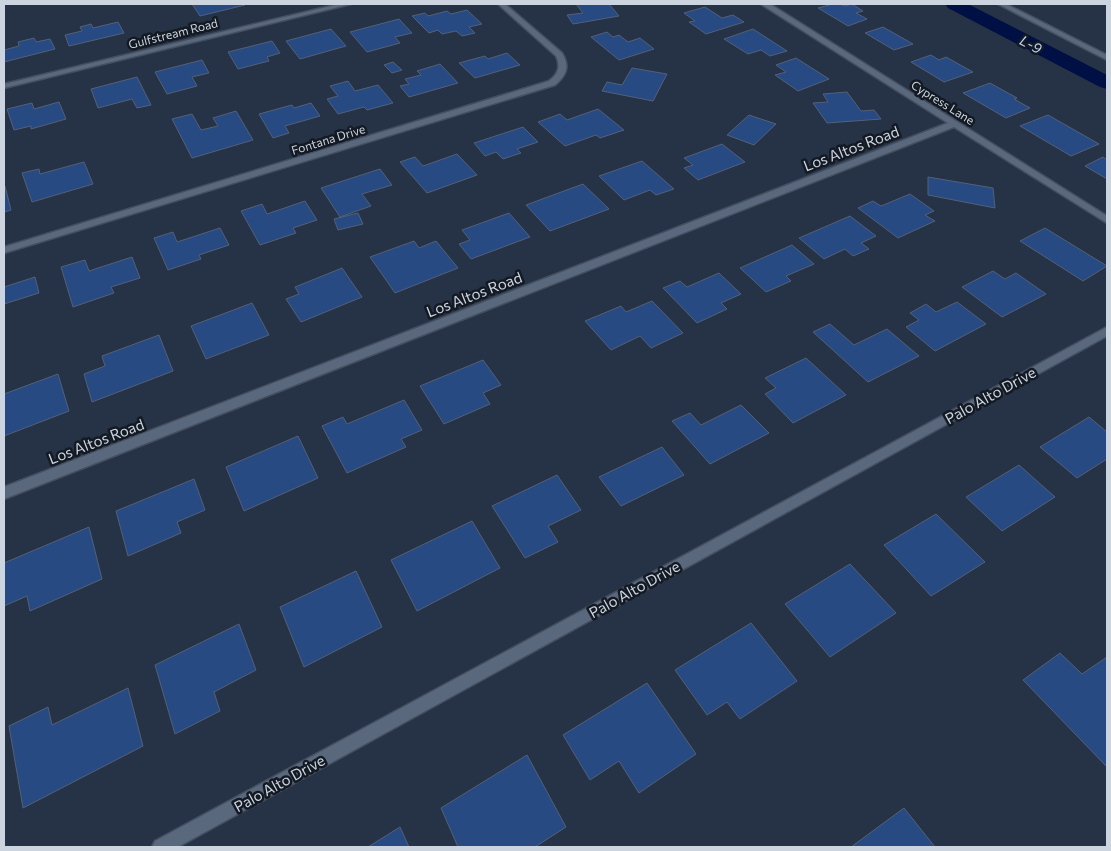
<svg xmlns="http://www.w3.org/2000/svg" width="1111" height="851" font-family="Commissioner,sans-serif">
  <rect width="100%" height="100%" fill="#263246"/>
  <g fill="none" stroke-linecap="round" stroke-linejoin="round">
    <!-- canal -->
    <path fill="#000f44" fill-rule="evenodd" d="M945 4H968L1107 75V89L1100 87 948 8Z"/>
  </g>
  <!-- building -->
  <path fill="#284a82" stroke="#536077" d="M192 4H244L245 5 200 16Z
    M576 4H609L619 16 573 24 567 15 583 13Z
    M833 4H840L845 6 852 4 863 11 856 13 867 19 848 26 818 8Z
    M705 7 722 18 733 15 744 22 706 34 689 22 695 21 684 13Z
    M467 10 482 24 469 27 475 33 462 36 456 31 442 34 438 30 429 33 412 16 425 13 428 16 447 11 451 14Z
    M399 19 412 33 395 37 400 43 367 52 350 32Z
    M118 22 124 33 69 46 65 35 82 31 80 27 91 24 93 28Z
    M883 27 913 44 894 50 865 33Z
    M331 29 346 46 300 59 286 41Z
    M753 29 787 51 770 56 761 50 748 54 724 39Z
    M607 32 613 37 619 35 628 42 640 38 654 49 619 60 591 37Z
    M34 38 36 42 50 39 55 49 4 62V50L19 46 18 42Z
    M272 41 280 53 267 57 269 61 238 69 228 52Z
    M507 53 520 65 475 78 459 63 485 56 488 59Z
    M931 55 939 60 946 57 973 72 944 82 911 62Z
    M796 58 829 79 798 91 775 75 786 72 776 65Z
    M202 60 209 73 192 77 197 86 167 94 155 72Z
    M393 62 402 70 392 73 384 65Z
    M440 64 458 83 409 97 400 86 409 84 405 79 421 75 417 71Z
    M632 68 667 74 653 101 602 91 607 82 622 85Z
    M137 77 151 105 137 108 132 99 98 108 91 89Z
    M348 81 355 91 378 85 393 103 367 110 364 107 338 114 327 99 338 96 330 86Z
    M990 83 1017 98 1014 99 1030 108 1006 118 963 93Z
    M847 92 861 111 874 110 881 119 827 123 813 103 828 102 823 94Z
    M59 102 66 119 31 129V126L14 130 7 109 32 103 34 109Z
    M311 103 320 116 285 126 289 133 273 138 259 114 292 105 294 108Z
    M598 109 624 130 600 138 596 135 565 146 538 122 560 114 567 120Z
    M236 111 253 140 192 158 172 119 192 114 201 130 218 126 213 118Z
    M749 115 776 124 754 145 727 135Z
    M1048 115 1099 144 1071 156 1020 126Z
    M523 127 538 142 517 149 521 153 503 159 496 152 485 156 474 143Z
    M722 144 745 162 698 180 684 168 693 165 684 158Z
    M457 154 477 175 427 193 400 162 415 157 423 166Z
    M1103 157 1107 160V179L1085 166Z
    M642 161 674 189 656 195 650 190 624 200 599 176Z
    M84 162 93 184 32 202 22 173 39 169 40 174Z
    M380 169 392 185 362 194 371 206 340 217 321 188Z
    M928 177 993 188 995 208 928 195Z
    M583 184 609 209 550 231 526 205Z
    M5 186 11 210 4 212V187Z
    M910 194 934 211 925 215 935 221 898 238 858 208 873 201 881 206Z
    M305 201 317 220 293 228 296 233 260 245 241 211 262 204 267 214Z
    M358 213 363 224 338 230 334 219Z
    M509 213 530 237 471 259 459 244 470 240 462 230Z
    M850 216 876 236 861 243 869 249 853 256 845 249 824 259 799 238Z
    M220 228 229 245 199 255 201 259 168 270 154 238 173 232 177 242Z
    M1045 228 1107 266 1083 281 1020 241Z
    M414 241 419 248 436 241 458 268 395 293 370 257Z
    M792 245 814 264 786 276 791 281 766 292 740 268Z
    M132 257 140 278 111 287 114 293 73 307 61 267 85 260 89 271Z
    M342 268 362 297 301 322 286 299 299 294 295 287Z
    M993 271 1005 279 1016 273 1046 294 1002 317 962 287Z
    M719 273 741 294 721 303 727 309 697 323 663 288 680 281 687 287Z
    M35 277 39 293 4 304V287Z
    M652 301 683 333 651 348 640 336 611 350 585 321 621 306 626 312Z
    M957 302 986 324 935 351 906 327 919 320 910 313 926 304 936 312Z
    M252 303 269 335 206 359 191 326Z
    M830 324 854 345 887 329 919 356 868 382 813 332Z
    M159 335 173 371 92 402 84 374 105 366 102 356Z
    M806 358 846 395 793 423 765 394 776 388 765 378Z
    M483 360 501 385 483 393 490 404 444 424 420 386Z
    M58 374 69 411 4 436V394Z
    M404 400 422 430 401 439 406 447 347 473 322 426 343 417 347 424Z
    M741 405 769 433 710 464 672 421 690 413 701 425Z
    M1089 417 1107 432V459L1077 478 1040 447Z
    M298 436 318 478 244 511 226 467Z
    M662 447 684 475 621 506 599 477Z
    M1019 465 1055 497 1002 531 966 497Z
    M557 475 581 510 548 526 558 542 525 558 492 506Z
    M194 479 205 510 177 522 181 533 128 556 116 511Z
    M936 514 985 562 931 596 884 545Z
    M472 521 500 568 417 611 391 560Z
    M89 527 102 579 30 611 27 596 4 606V563Z
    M850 564 896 613 830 657 785 604Z
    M356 571 382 627 304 667 280 607Z
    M751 623 797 681 740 719 727 702 707 715 675 670Z
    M239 624 256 670 214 692 220 711 175 734 155 665Z
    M1060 653 1082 674 1107 657V767L1023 680Z
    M647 683 696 754 639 793 619 761 590 780 563 735Z
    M128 688 143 746 23 808 9 726 48 707 52 725Z
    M527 755 566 827 535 847H458L441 808Z
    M904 808 935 847H851Z
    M400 827 409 847H368Z"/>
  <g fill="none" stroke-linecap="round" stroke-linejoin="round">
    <!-- minor casing -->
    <g stroke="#444e5e" stroke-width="3">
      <path id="minor" d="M339 4H351L4 88V84Z
        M498 4H505L562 53C570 66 567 75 555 85L4 253V247L549 81C558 74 561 67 556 56Z
        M761 4H770L1107 216V223L954 127 4 499V487L948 123Z
        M998 4H1006L1107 55V60Z
        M1107 327V336L178 847H152L155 841Z"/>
    </g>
    <!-- minor -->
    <use href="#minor" fill="#5a687e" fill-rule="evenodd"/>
  </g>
  <g text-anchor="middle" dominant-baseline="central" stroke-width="5" stroke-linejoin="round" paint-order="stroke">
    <!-- far-street labels -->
    <g font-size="12" fill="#ccd4e0" stroke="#141a23">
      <text transform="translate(173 33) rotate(-14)">Gulfstream Road</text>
      <text transform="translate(943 102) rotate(32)">Cypress Lane</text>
      <text transform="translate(328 139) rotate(-17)">Fontana Drive</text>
    </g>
    <!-- far-water labels -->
    <g font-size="14" font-style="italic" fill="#bed3f6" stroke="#141a23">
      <text transform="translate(1031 44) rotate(27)">L-9</text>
    </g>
    <!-- street labels -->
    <g font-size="15" fill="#ccd4e0" stroke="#141a23">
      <text transform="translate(851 148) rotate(-21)">Los Altos Road</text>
      <text transform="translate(474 294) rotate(-21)">Los Altos Road</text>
      <text transform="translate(990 395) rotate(-29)">Palo Alto Drive</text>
      <text transform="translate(96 441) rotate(-21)">Los Altos Road</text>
      <text transform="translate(634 589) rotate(-29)">Palo Alto Drive</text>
      <text transform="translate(279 783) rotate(-29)">Palo Alto Drive</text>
    </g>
  </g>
  <!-- border -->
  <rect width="1111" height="851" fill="none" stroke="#ccd4e0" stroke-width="10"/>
</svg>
